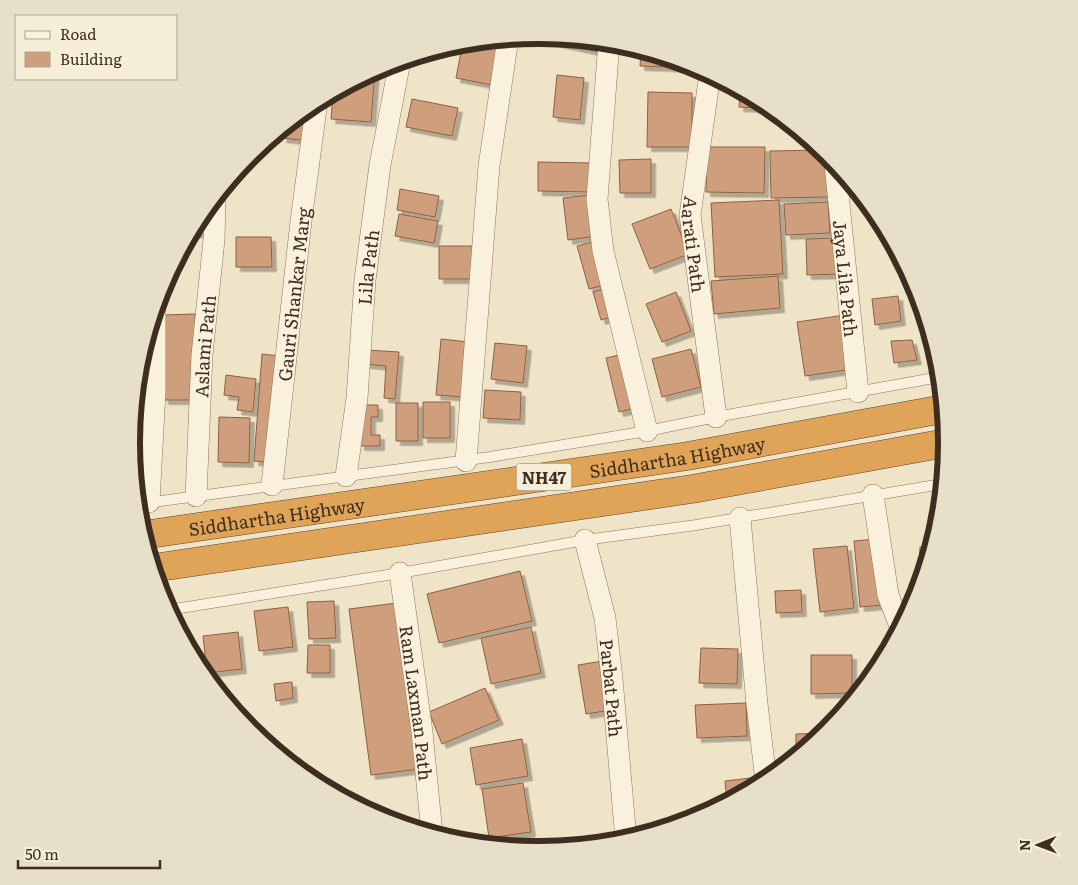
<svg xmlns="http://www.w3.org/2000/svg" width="1078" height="885" font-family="Literata,serif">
  <defs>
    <filter id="shadow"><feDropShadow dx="4.5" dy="4.5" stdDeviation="0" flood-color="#0004"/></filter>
  </defs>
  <rect width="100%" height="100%" fill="#f0e4c8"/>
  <!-- building -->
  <path fill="#cf9f7d" stroke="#8d5f41" filter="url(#shadow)" d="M553 36 601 41 599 52 552 42Z
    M501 39 492 85 456 78 463 42Z
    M641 50 693 65V68L640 66Z
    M375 70 371 122 331 119 333 93Z
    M557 75 584 78 580 120 553 117Z
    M740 90 766 104 772 109 739 107Z
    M648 92 692 93V147H647Z
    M412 99 458 108 452 136 406 127Z
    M302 112 307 113 309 141 282 138 283 128Z
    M707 147H765L764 193 706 192Z
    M821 150 827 154 828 197 771 198 770 151Z
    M651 159V193H620L619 160Z
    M538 162 593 163V192L538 191Z
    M400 189 439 196 435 217 397 210Z
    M591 195 596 236 568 240 563 198Z
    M779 200 783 274 715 277 711 203Z
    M828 202 830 233 786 235 784 204Z
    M671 209 689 254 650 269 632 224Z
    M202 214V233L191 234 200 216Z
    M399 214 438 221 434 243 395 236Z
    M236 237H271L272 267H236Z
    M839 238 841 274 807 275 806 239Z
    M596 241 608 284 589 289 577 246Z
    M439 246H473V279H439Z
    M778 276 780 308 714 314 711 281Z
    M607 288 615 316 601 320 593 292Z
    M676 292 691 331 662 342 646 304Z
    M898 296 901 321 875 325 872 299Z
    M195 314 197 400H164L162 315Z
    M845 315 853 369 805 376 797 322Z
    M441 339 469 342 464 397 436 395Z
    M912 340 917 360 894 363 891 341Z
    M495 343 527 346 523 383 491 379Z
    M691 349 701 387 662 397 652 359Z
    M366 350 399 352 395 399 384 398 386 366 365 364Z
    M262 354 280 356 271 463 254 461Z
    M623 354 636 408 619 412 606 358Z
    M226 375 256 379 253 412 237 410 239 397 224 395Z
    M147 389 149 432H132L137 390Z
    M485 390 521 392 520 420 483 418Z
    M423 402H450V438H423Z
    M396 403H418V441H396Z
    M360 405H378V417H371V435H380V446H360Z
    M219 417 250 418 249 463 218 462Z
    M941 499 939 516 935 500Z
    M877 539 883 605 860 607 854 541Z
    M847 546 854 608 820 612 813 549Z
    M920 547 931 548 917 593Z
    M520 571 532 621 439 643 427 594Z
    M801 590 802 612 776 613 775 591Z
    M334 601 336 638 309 639 307 602Z
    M397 603 420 769 371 775 349 609Z
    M288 607 293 647 259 651 254 611Z
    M531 627 541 673 491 684 481 638Z
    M238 632 242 669 207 673 203 636Z
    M308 645H330V673H307Z
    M701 648 738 649 737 684 699 683Z
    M811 655H852V693L811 694Z
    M603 661 611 710 586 714 578 665Z
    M867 667 878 668 866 683Z
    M292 682 293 698 276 701 274 684Z
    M485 688 499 720 442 744 429 712Z
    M746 703 747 736 697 738 695 705Z
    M824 733 796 756V734Z
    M522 739 528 776 476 785 470 748Z
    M759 777V785L727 802 725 781Z
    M523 783 531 832 489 838 482 789Z
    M393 815 394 822 379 817Z
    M689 816 690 820 662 829 661 820Z"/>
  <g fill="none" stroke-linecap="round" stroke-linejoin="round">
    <!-- lane casing -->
    <g stroke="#8d765c" stroke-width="11">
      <path id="lane" d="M138 504 490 457 647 431 716 417 940 377
        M168 610 400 573 585 540 696 525 942 484"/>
    </g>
    <!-- street casing -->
    <g stroke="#8d765c" stroke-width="22">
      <g id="street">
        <path d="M609 42 597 199 603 251 647 431"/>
        <path id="s1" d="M710 74 690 215 716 417"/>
        <path id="s2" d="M835 164 858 392"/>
        <path d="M466 461 489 166 508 38"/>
        <path id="s3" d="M346 476 357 398 365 280 380 165 400 61"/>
        <path id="s4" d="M272 485 301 221 317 101"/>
        <path d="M873 495 888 595 900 626"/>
        <path id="s5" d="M196 496 202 355 214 240 215 198"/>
        <path d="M149 502 155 392V313"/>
        <path d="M740 518 757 704 766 781"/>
        <path id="s6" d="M585 540 605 618 612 679 626 840"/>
        <path id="s7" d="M400 573 422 732 432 834"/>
      </g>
    </g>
    <!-- highway casing -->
    <g stroke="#5b4430" stroke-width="29">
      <g id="highway">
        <path id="s8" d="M143 535 688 456 943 409"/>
        <path d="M153 568 692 489 946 443"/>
      </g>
    </g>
    <!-- lane -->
    <use href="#lane" stroke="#faf1dc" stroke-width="10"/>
    <!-- street -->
    <use href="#street" stroke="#faf1dc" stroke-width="21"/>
    <!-- highway -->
    <use href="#highway" stroke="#e0a458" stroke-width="28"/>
  </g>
  <g text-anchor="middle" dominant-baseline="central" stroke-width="4" stroke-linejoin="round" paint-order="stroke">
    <!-- shield labels -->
    <rect fill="#f7eed8" stroke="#756857" stroke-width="1" x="516.5" y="463.5" width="55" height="27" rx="4"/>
    <g font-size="16" font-weight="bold" fill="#3d2e20">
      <text x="544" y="477">NH47</text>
    </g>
    <!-- street labels -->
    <g font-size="18" fill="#3d2e20" stroke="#f7eed8">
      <text stroke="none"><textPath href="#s1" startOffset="172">Aarati Path</textPath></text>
      <text stroke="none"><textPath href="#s3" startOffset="210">Lila Path</textPath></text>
      <text stroke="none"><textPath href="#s2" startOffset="115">Jaya Lila Path</textPath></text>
      <text stroke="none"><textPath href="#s4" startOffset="192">Gauri Shankar Marg</textPath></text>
      <text stroke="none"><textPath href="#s5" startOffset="150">Aslami Path</textPath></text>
      <text stroke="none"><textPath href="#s8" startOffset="540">Siddhartha Highway</textPath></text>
      <text stroke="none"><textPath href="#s8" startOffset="135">Siddhartha Highway</textPath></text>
      <text stroke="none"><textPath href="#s6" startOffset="151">Parbat Path</textPath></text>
      <text stroke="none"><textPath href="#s7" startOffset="131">Ram Laxman Path</textPath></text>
    </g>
  </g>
  <!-- crop -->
  <path d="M0 0H1078V885H0ZM538 44H540A398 398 0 0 1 938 442V443A398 398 0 0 1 540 841H538A398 398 0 0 1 140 443V442A398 398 0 0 1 538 44Z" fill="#e8dfc9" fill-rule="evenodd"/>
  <path fill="none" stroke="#3d2e20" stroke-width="6" d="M538 44H540A398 398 0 0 1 938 442V443A398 398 0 0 1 540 841H538A398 398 0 0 1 140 443V442A398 398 0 0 1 538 44Z"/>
  <!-- legend -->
  <rect x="15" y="15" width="162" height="65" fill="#f7eed8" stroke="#ada18e"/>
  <rect x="25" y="31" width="25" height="8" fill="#faf1dc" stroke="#ada18e"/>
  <text x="60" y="40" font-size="15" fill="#3d2e20">Road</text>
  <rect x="25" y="52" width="25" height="15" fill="#cf9f7d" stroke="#ada18e"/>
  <text x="60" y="65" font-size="15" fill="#3d2e20">Building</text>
  <!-- north arrow -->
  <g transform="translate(1038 845) rotate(269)" stroke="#f7eed8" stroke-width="4" paint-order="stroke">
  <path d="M0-4L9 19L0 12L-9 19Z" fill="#3d2e20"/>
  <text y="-8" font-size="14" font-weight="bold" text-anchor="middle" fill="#3d2e20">N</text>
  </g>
  <!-- scale -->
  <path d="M18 860v8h142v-8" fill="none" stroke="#3d2e20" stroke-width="2.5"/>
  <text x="25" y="860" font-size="15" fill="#3d2e20" stroke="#f7eed8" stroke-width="4" paint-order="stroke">50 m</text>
</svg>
